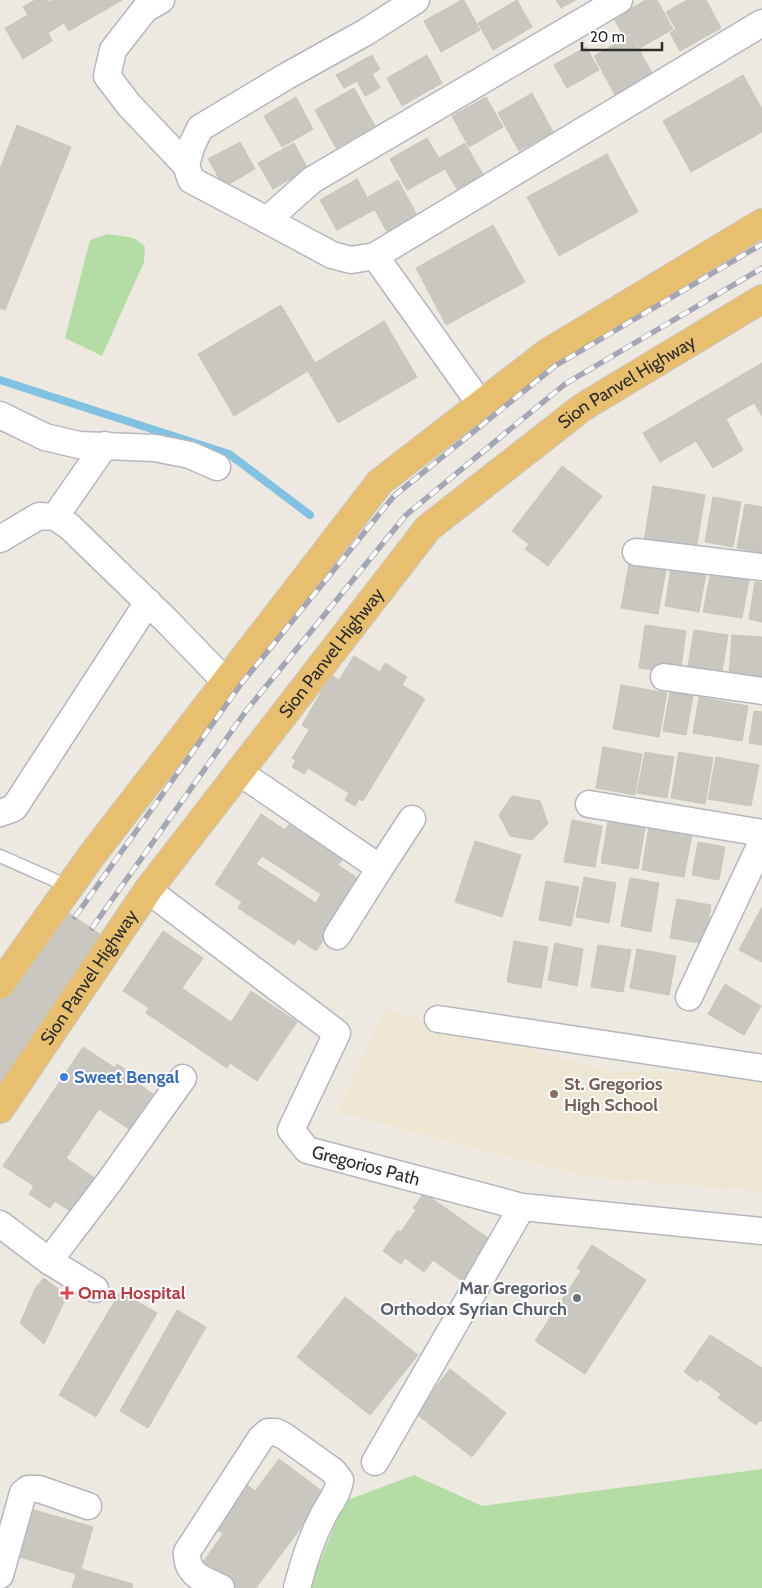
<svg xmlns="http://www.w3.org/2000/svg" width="762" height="1588" font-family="Cabin,sans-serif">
  <rect width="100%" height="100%" fill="#ede9e1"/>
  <!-- education -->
  <path fill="#ece6d3" d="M386 1009 603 1070 762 1076V1191L590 1177 337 1112Z"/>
  <!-- green -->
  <path fill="#b3dda4" d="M108 234 134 238 145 247 144 262 102 356 65 338 90 240Z
    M762 1469V1588H311L315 1573 345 1501 414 1475 482 1506Z"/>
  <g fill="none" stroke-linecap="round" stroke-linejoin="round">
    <!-- stream -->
    <path stroke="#81c1e2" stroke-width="8" d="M0 380 229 454 310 515"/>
  </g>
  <!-- building -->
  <path fill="#c9c7bf" stroke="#c8c5bb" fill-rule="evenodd" d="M35 0H48L49 2 53 0H122L69 31 64 23 48 33 52 41 23 59 5 28 28 15 23 7Z
    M462 0H464L480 30 441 52 424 21Z
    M517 0 532 27 493 50 478 23Z
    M556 0H576L561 8Z
    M646 0H657L673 29 640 48 631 33 624 37 614 18Z
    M687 0H706L721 28 680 51 670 33 676 29 666 12Z
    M631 35 652 73 615 95 594 56Z
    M586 47 599 70 567 88 554 65Z
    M372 55 380 69 372 74 380 88 365 96 357 81 344 88 336 75Z
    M427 55 442 83 402 106 387 78Z
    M743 75 762 109V132L691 172 663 121Z
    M354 88 375 126 336 148 315 110Z
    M532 93 553 132 519 151 498 113Z
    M296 97 313 129 282 147 264 116Z
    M486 97 503 127 469 147 452 116Z
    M17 125 71 147 5 310 0 308V169Z
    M427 138 445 169 407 190 390 159Z
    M240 142 255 169 224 187 208 159Z
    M294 143 308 169 273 189 258 163Z
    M465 143 484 176 458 191 439 158Z
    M607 154 638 212 559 256 527 197Z
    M357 179 374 210 337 230 320 200Z
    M398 180 417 215 387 232 368 197Z
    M493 225 525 282 446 325 416 268Z
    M281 305 315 363 384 321 417 377 338 423 308 371 234 416 198 354Z
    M762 363V416L754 403 726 419 743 450 713 468 696 441 660 462 643 433Z
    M562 466 602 496 548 566 525 549 529 544 512 531Z
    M653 486 705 495 696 551 644 542Z
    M713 497 741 502 733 547 705 542Z
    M745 504 762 507V553L737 548Z
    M629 564 666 570 658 614 621 608Z
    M671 568 706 573 699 612 665 606Z
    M711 572 749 579 742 618 703 612Z
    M755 582 762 583V622L749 619Z
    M645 625 686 631 680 674 639 668Z
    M694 630 728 635 721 678 687 672Z
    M732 635 762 637V679L729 676Z
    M354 656 380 672 385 663 407 677 402 685 425 699 363 801 359 799 355 806 345 800 349 793 308 768 304 774 292 767 296 760 292 758 309 730 302 725 331 675 339 680Z
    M621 685 667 693 659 737 613 729Z
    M670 692 693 696 686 735 663 731Z
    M699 697 748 706 742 741 693 733Z
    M754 711 762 712V745L749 743Z
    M603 747 642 754 635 795 596 788Z
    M645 752 674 757 667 798 637 793Z
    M679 752 713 758 705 804 671 798Z
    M716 757 759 765 751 806 708 799Z
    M512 796 540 801 548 824 532 840 510 836 499 815Z
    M261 814 285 830 291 822 344 857 338 865 362 881 316 951 298 939 294 945 238 908 242 902 215 884ZM262 856 321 894 316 903 256 864Z
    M572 820 602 826 595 867 564 862Z
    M608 822 645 828 638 869 601 863Z
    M649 826 692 834 684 877 642 870Z
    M475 841 521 855 502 917 455 902Z
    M698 842 725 847 719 880 692 875Z
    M584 877 616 883 609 923 576 917Z
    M630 878 659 883 651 932 621 926Z
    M546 881 579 887 571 926 539 920Z
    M48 899 119 947 0 1123V970Z
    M677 899 711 905 705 944 670 938Z
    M762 907V962L739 950Z
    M163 931 203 958 182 988 231 1022 251 991 297 1022 257 1081 230 1063 227 1068 146 1013 149 1008 123 991Z
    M514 941 548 947 541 988 507 982Z
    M555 943 583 949 577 986 548 980Z
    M598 945 631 950 623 992 591 987Z
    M637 949 676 956 669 995 630 988Z
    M725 984 761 1006 744 1035 708 1014Z
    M83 1047 115 1068 117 1064 139 1079 136 1082 153 1094 129 1129 99 1109 66 1158 96 1179 73 1213 55 1201 50 1208 29 1194 34 1186 3 1166Z
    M424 1193 491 1240 462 1281 433 1260 424 1272 405 1258 401 1264 383 1251 398 1230 401 1232 416 1210 413 1208Z
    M592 1245 646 1280 585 1374 535 1341 581 1271 577 1268Z
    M44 1278 67 1296 44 1344 20 1323 36 1287Z
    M120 1292 157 1313 96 1417 59 1395Z
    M345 1297 418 1355 370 1415 297 1357Z
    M177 1310 206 1327 148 1428 120 1411Z
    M710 1335 762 1368V1422L760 1420 756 1425 718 1398 721 1394 700 1379 698 1382 684 1372Z
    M450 1369 506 1413 472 1457 415 1413Z
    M279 1459 326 1494 256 1588H237L203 1562 223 1534 214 1527 246 1484 255 1491Z
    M24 1507 93 1527 81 1569 133 1584 132 1588H72L76 1574 20 1557 27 1535 17 1533Z"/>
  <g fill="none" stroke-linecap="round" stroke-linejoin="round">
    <!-- service casing -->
    <g stroke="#b5b6bf" stroke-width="15">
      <path id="service" d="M0 856 70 887"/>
    </g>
    <!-- minor casing -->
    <g stroke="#b5b6bf" stroke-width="29">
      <g id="minor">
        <path d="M161 0 145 9 113 50 107 76 129 105 186 165"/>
        <path d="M619 0 312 180 267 220 332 255 351 260 375 256 762 23"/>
        <path d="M267 220 191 180 186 165 191 147 200 128 285 77 366 32 416 0"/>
        <path d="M375 256 481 405"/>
        <path d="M0 415 45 437 79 445 155 448 190 455 217 467"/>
        <path d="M55 517 105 445"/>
        <path d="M0 539 39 516 55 517 69 526 167 621 225 681"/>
        <path d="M636 552 762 567"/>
        <path d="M664 677 762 691"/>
        <path d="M239 772 380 868 337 936"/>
        <path d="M589 804 762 833"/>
        <path d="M0 813 14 808 148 602"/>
        <path d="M380 868 412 819"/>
        <path id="s1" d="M148 890 337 1033 291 1130 307 1150 522 1207 762 1231"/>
        <path d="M689 997 762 842"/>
        <path d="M438 1019 762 1068"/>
        <path d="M0 1224 49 1261"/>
        <path d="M95 1289 49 1261 109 1182 183 1078"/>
        <path d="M375 1462 522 1207"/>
        <path d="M0 1575 23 1493 28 1489H39L88 1506"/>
        <path d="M221 1588C203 1579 186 1575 187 1552L261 1438 268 1432H276L284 1436 333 1471 340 1480C338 1495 328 1505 322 1518 310 1541 303 1564 297 1588"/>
      </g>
    </g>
    <!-- trunk casing -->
    <g stroke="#c8c8c8" stroke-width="30">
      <g id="trunk">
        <path d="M0 985 92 855 380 482 547 353 762 223"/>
        <path id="s2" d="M0 1109 148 890 428 528 583 407 762 299"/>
      </g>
    </g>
    <!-- service -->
    <use href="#service" stroke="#fff" stroke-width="12"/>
    <!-- minor -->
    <use href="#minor" stroke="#fff" stroke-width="26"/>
    <!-- trunk -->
    <use href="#trunk" stroke="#e8bf6e" stroke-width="28"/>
    <!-- rail casing -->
    <g stroke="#a4a6b5" stroke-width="5.5">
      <path id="rail" d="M75 917 241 684 394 496 555 366 762 244
        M92 928 246 711 406 515 565 384 762 268"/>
    </g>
    <!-- rail -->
    <use href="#rail" stroke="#fff" stroke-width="4" stroke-dasharray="11" stroke-linecap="butt"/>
  </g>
  <!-- markers -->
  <circle fill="#3f7fe0" stroke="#fff" stroke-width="2" cx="64" cy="1077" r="5"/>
  <circle fill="#8d6e63" stroke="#fff" stroke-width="2" cx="554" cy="1094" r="5"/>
  <path fill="#e0444e" stroke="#fff" stroke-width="2" d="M64.5 1285.5h5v5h5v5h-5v5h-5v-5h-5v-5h5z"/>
  <circle fill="#6b7280" stroke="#fff" stroke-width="2" cx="577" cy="1298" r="5"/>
  <g text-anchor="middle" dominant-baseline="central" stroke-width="4" stroke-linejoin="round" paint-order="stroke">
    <!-- street labels -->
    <g font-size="18" fill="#2d2d2d" stroke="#fff">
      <text stroke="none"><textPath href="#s2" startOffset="969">Sion Panvel Highway</textPath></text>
      <text stroke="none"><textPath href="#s2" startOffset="564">Sion Panvel Highway</textPath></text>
      <text stroke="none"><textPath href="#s2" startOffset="159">Sion Panvel Highway</textPath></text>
      <text stroke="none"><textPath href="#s1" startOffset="431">Gregorios Path</textPath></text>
    </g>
    <!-- shop labels -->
    <g font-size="18" font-weight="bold" fill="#366cbe" stroke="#fff" text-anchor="start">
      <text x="74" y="1077">Sweet Bengal</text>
    </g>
    <!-- education labels -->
    <g font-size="18" font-weight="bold" fill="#785e54" stroke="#fff" text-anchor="start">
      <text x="564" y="1084">St. Gregorios<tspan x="564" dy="21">High School</tspan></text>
    </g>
    <!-- worship labels -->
    <g font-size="18" font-weight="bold" fill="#5b616d" stroke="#fff" text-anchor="end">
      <text x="567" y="1288">Mar Gregorios<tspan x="567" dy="21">Orthodox Syrian Church</tspan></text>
    </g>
    <!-- health labels -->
    <g font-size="18" font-weight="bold" fill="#be3a42" stroke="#fff" text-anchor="start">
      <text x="78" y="1293">Oma Hospital</text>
    </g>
  </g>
  <!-- scale -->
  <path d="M582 42v8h80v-8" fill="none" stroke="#2d2d2d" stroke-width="2.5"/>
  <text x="590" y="42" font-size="15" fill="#2d2d2d" stroke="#ffffff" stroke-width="4" paint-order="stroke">20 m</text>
</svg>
